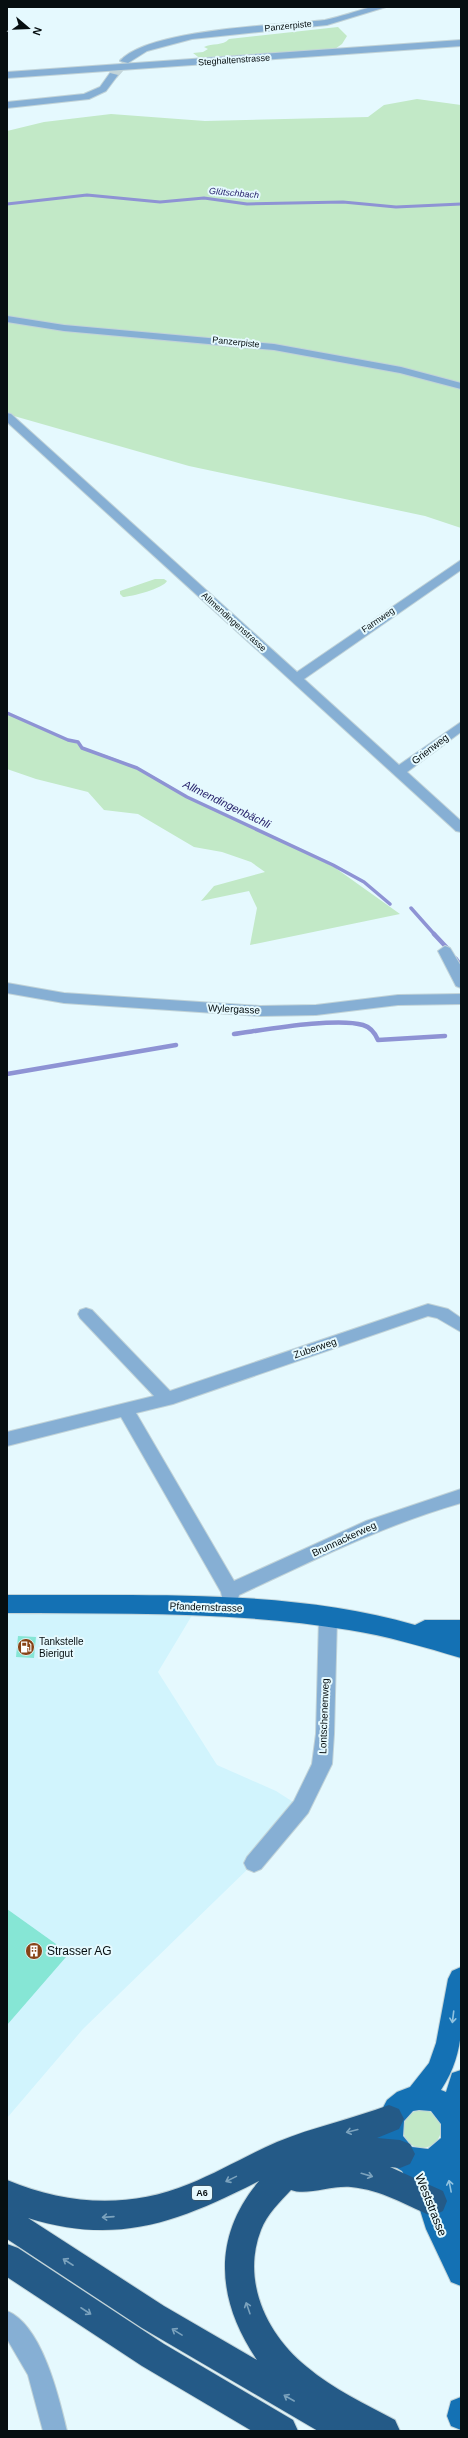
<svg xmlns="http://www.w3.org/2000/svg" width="468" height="2438" font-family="Helvetica,sans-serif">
  <rect width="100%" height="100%" fill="#e5f9fe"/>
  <!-- built -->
  <path fill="#d1f4fd" d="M7 1604 197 1607 158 1672 217 1765 276 1791 301 1807 254 1863 83 2029 7 2118Z"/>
  <!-- green -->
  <path fill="#c2e9c7" d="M338 27 347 36 342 44 332 51 202 60 193 53 203 52 208 49 204 47C212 43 223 46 229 39Z
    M417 99 461 105V528L425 516 189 466 7 414V131L44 122 111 114 205 121 368 117 384 105Z
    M155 579H164L167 581C164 588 131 597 123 597L120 594V591Z
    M7 713 68 740 78 742 82 748C119 757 156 775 187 797L334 867 400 914 250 945 257 908 249 891 201 901 214 886 265 872 251 862 222 852 194 847 138 814 104 810 88 792 36 779 7 769Z
    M403 2129a19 19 0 1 1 38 0a19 19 0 1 1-38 0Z"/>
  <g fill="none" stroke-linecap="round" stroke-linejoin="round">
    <!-- stream-far2 -->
    <path stroke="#8e93d4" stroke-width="3" d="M7 204 87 195 160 202 204 198 247 204 343 202 396 207 461 204"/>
    <!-- stream-far1 -->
    <path stroke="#8e93d4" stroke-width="3.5" d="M7 713 68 740 78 742 82 748 137 768 187 797 333 865 364 882 390 904
      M411 908 435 935"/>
    <!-- stream -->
    <path stroke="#8e93d4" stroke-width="4.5" d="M434 934 449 950
      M456 959 461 966
      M234 1034C264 1030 336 1017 363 1025 370 1027 375 1033 378 1040L445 1036
      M7 1074 176 1045"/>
  </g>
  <!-- building -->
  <path fill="#86e6d5" d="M18 1636 36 1637 34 1658 16 1657Z
    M7 1909 56 1944 66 1957 7 2025Z"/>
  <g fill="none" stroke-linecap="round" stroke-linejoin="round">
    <!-- minor-tunnel -->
    <path stroke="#c4d6da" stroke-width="10" stroke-dasharray="10 5" stroke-linecap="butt" d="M113 75 125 61"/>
    <!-- minor casing -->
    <g stroke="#c1d3d8" stroke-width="2">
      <path id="minor" d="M372 7H386L327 25 192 39 147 51 128 63 120 61C147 29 281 25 325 20 340 17 356 11 372 7Z
        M461 40V46L7 78V72Z
        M110 73 118 75 106 91 89 99 7 108V102L84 94 100 87Z
        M7 316 64 325 274 344 401 367 461 383V389L400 373 274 350 64 331 7 322Z
        M7 413 11 414 297 672 461 560V570L304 679 399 765 461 722V732L407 772 461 821V832L456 831 7 422Z
        M445 946 450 948 461 966V988L456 986 438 951Z
        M7 983 64 993 260 1006 316 1005 398 995 461 994V1004L398 1005 316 1015 260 1016 64 1003 7 993Z
        M428 1304 448 1309 461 1318V1332L437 1318 428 1316 173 1404 136 1413 234 1581 366 1521 461 1489V1503C384 1525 312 1561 239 1595L236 1606 230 1608 224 1606 221 1592 121 1417 7 1446V1432L154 1396 80 1318 78 1314 80 1310 86 1308 92 1310 170 1391Z
        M328 1610 334 1613 337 1618 334 1734 332 1764 308 1813 261 1869 254 1872 247 1869 244 1863 247 1857 294 1801 312 1764 316 1734 319 1618 322 1613Z
        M7 2311C42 2325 59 2397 67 2431H43L28 2375 7 2339Z"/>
    </g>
    <!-- major casing -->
    <g stroke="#c1d3d8" stroke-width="2">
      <path id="major" d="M7 1595C138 1596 289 1588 415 1625L425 1620H461V1658C424 1647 387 1636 349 1630 236 1611 121 1614 7 1613Z
        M461 1967C461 2013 468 2049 441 2090L446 2092 452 2073 461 2070V2286L451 2282 426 2229 414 2191 402 2171 392 2165 385 2157 377 2140 376 2130 378 2117 387 2100 397 2092 410 2087 429 2063 436 2043 448 1979 452 1971ZM419 2110 431 2111 441 2124V2138L428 2149 412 2147 403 2136 404 2121 413 2111Z
        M461 2397V2430L451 2426 447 2416 451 2401Z"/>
    </g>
    <!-- highway casing -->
    <g stroke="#c1d3d8" stroke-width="2">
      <path id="highway" d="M389 2105 399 2109 404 2119 399 2129 377 2138 400 2140 410 2144 415 2154 410 2164 400 2168 390 2167 443 2191 447 2201 443 2211 432 2216C405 2205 382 2190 351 2187 332 2185 307 2196 291 2190 280 2202 267 2214 261 2230 241 2281 267 2335 307 2367 333 2389 365 2404 395 2420L400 2431H318L142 2328 7 2239V2180C67 2205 128 2209 189 2184 219 2172 247 2155 277 2142 313 2127 352 2119 389 2105ZM259 2181C211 2238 217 2301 257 2360L164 2306 28 2218C118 2246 178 2222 259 2181Z
        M7 2244 18 2248 164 2344 293 2420 298 2431H252L142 2366 7 2277Z"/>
    </g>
    <!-- minor -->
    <use href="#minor" fill="#86afd4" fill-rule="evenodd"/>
    <!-- major -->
    <use href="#major" fill="#1471b4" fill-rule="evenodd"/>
    <!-- highway -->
    <use href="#highway" fill="#245a87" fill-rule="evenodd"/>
  </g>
  <!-- one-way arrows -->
  <defs><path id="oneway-shaft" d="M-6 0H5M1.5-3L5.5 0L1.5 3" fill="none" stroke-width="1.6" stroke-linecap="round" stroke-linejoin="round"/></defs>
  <g stroke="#91c3e0">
    <use href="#oneway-shaft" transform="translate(453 2017) rotate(97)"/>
    <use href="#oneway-shaft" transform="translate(450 2186) rotate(-101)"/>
  </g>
  <g stroke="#7ba2bd">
    <use href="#oneway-shaft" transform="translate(352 2131) rotate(166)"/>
    <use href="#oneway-shaft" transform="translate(367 2175) rotate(16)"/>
    <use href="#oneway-shaft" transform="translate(231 2179) rotate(154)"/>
    <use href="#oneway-shaft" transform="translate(108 2217) rotate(176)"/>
    <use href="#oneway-shaft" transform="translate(68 2262) rotate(-147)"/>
    <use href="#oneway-shaft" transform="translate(248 2308) rotate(-109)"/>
    <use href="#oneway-shaft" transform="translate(86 2311) rotate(33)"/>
    <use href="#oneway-shaft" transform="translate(177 2332) rotate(-148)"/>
    <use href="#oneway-shaft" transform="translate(289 2398) rotate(-150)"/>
  </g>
  <!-- icons -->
  <defs>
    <g id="fuel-disc" transform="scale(0.9)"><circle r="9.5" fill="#874316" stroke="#e5f9fe"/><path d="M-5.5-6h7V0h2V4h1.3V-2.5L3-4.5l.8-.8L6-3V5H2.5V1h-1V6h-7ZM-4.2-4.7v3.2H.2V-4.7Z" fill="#fff"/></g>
    <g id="building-disc" transform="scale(0.9)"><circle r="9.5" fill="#874316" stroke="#e5f9fe"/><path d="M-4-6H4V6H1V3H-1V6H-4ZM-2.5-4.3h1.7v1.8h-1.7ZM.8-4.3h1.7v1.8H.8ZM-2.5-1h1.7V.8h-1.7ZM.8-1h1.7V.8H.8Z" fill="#fff"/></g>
  </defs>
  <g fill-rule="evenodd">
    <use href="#fuel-disc" x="26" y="1647"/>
    <use href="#building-disc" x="34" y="1951"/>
  </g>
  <g text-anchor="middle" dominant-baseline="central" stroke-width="4" stroke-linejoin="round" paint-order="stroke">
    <!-- far-street labels -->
    <g font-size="9" fill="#060e10" stroke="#e5f9fe">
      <text transform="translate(288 26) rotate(-6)">Panzerpiste</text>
      <text transform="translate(234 60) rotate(-4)">Steghaltenstrasse</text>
      <text transform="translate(236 342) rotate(6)">Panzerpiste</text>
      <text transform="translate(378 620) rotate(-34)">Farmweg</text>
      <text transform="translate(234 622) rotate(42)">Allmendingenstrasse</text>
    </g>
    <!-- far-water labels -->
    <g font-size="9" font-style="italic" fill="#26206b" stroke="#e5f9fe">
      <text transform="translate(234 193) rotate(5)">Glütschbach</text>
    </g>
    <!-- shield labels -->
    <rect fill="#e5f9fe" stroke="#495457" stroke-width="1" x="192" y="2186" width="20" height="14" rx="3"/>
    <g font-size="9" font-weight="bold" fill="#060e10">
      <text x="202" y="2193">A6</text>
    </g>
    <!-- street labels -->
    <g font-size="10" fill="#060e10" stroke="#e5f9fe">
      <text transform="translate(430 749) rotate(-37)">Grienweg</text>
      <text transform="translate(234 1009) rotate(3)">Wylergasse</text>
      <text transform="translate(315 1348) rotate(-19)">Zuberweg</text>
      <text transform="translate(344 1539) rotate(-25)">Brunnackerweg</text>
      <text transform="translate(206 1607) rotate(2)">Pfandernstrasse</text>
      <text transform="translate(324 1716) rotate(-88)">Lontschenenweg</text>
    </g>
    <!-- poi labels -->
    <g font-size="10" fill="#060e10" stroke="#e5f9fe" text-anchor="start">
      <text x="39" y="1641">Tankstelle<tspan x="39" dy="12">Bierigut</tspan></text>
    </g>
    <!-- water labels -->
    <g font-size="11" font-style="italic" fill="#26206b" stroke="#e5f9fe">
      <text transform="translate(227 804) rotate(26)">Allmendingenbächli</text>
    </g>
    <!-- near-poi labels -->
    <g font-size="12" fill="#060e10" stroke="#e5f9fe" text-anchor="start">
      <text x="47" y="1951">Strasser AG</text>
    </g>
    <!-- near-street labels -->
    <g font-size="12" fill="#060e10" stroke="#e5f9fe">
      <text transform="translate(431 2205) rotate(68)">Weststrasse</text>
    </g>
  </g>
  <!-- border -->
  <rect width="468" height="2438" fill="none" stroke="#060e10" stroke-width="16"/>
  <!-- north arrow -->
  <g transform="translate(28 28) rotate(109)" stroke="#e5f9fe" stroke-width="3" paint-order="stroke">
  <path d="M0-3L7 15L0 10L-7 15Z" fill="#060e10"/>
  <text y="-6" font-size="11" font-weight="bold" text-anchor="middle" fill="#060e10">N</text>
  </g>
</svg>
